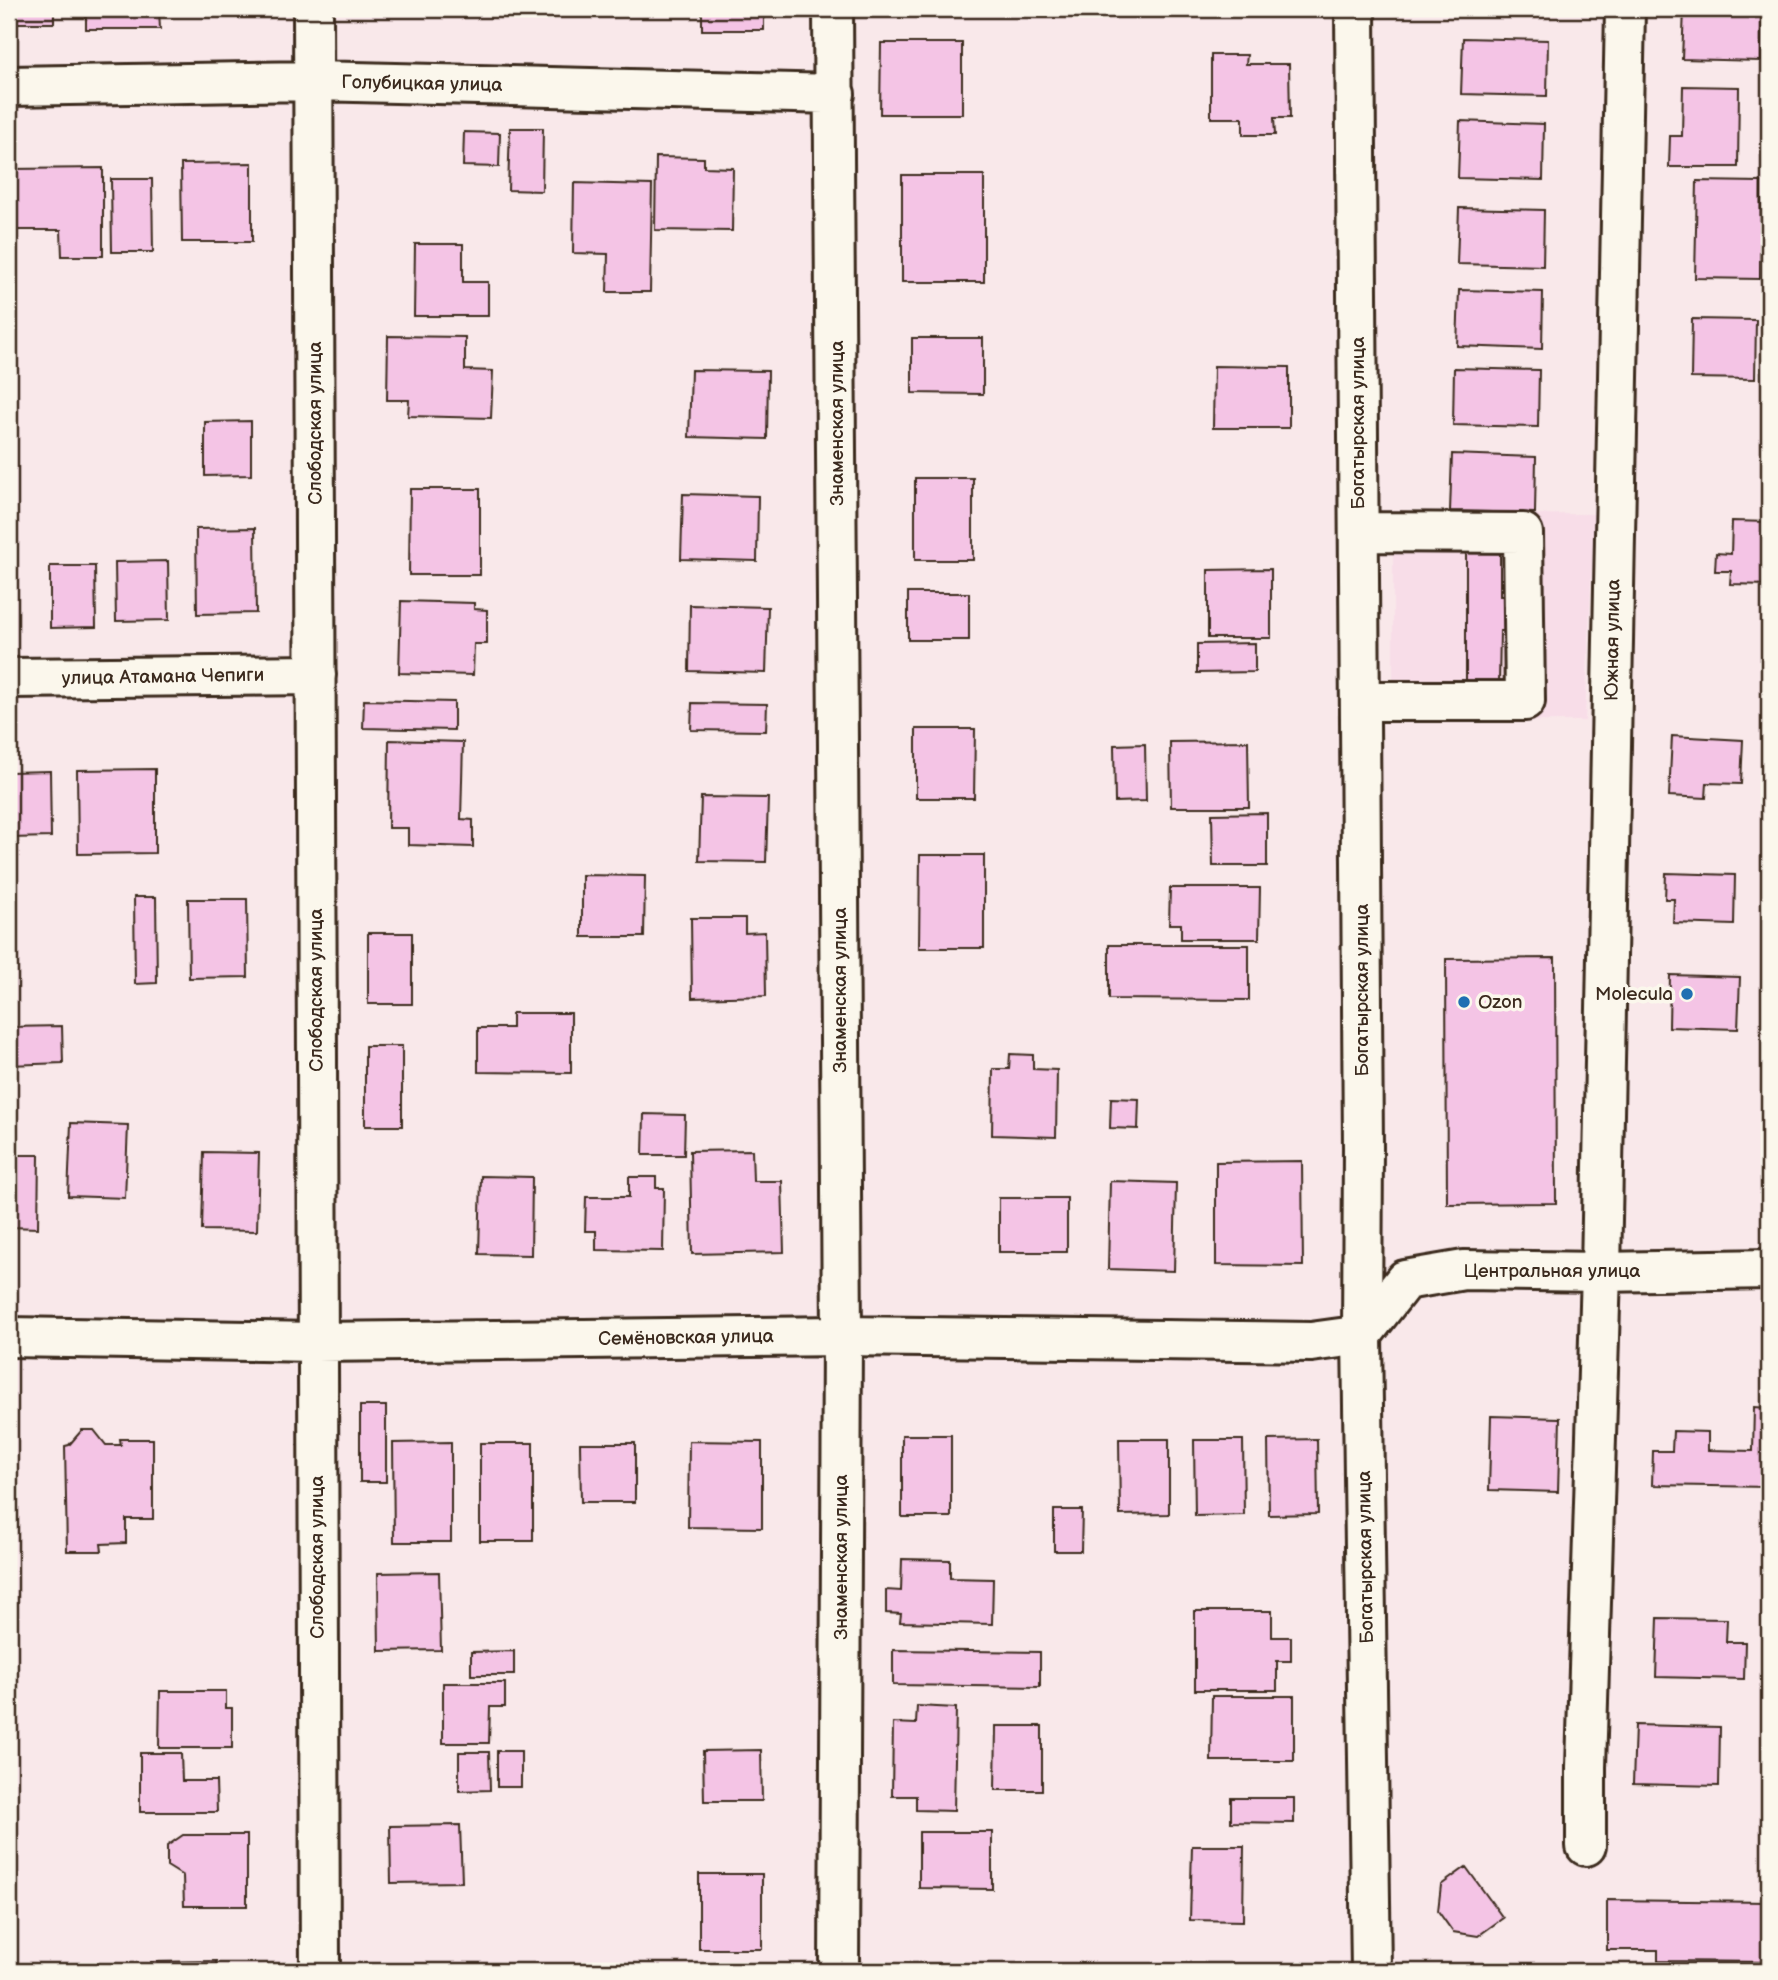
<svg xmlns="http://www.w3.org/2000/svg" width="1778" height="1980" font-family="'Balsamiq Sans',sans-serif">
  <rect width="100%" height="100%" fill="#f9e8ea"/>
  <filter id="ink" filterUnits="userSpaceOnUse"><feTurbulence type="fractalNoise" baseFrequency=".0143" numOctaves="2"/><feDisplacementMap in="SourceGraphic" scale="14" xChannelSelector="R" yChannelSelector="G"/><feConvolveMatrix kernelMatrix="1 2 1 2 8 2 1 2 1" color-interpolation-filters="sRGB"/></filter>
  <g filter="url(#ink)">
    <!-- built -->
    <path fill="#f8dde8" d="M1594 514 1585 721 1393 722V515Z"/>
    <!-- building -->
    <path fill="#f4c4e5" stroke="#3b2a1e" stroke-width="2" d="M9 9H54V23H9Z
      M86 9H159L160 29H86Z
      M702 9H764V30H702Z
      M1464 9H1550L1549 15 1464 13Z
      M1684 9H1762L1761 61 1682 59Z
      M1463 38 1548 40 1547 96 1461 94Z
      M881 43H962V114H880Z
      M1211 55H1247L1246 64H1289L1290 118H1274L1275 135H1243V118H1211Z
      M1683 86 1739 87 1738 167H1669L1670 136H1682Z
      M1460 121 1544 124 1543 180 1458 178Z
      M510 128H543L542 191 508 190Z
      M464 132 500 133 499 167 463 166Z
      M656 157 704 158V167L733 168 732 231 655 230Z
      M252 163V242H182L181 164Z
      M103 168V256H62L61 230H9V169Z
      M902 175H984V282H902Z
      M111 179H152L153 252H112Z
      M1697 181 1761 182 1760 279 1695 278Z
      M574 183 652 185 650 292H607L608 254 573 253Z
      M1459 208 1544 210 1543 266 1457 264Z
      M415 244H463V282H488V316H414Z
      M1459 290 1543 292 1542 349 1457 346Z
      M1692 319 1756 320 1755 379 1691 378Z
      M388 336 465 337V370L493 371 491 418 408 416 409 400H387Z
      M912 338H983V394L912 393Z
      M1214 366 1289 367V428H1213Z
      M1454 368 1539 370 1538 427 1453 425Z
      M691 370 768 371 767 439 689 437Z
      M251 421V475L205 476V422Z
      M1452 454 1536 457 1535 513 1450 511Z
      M915 478H973V560H915Z
      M410 489H480V575H409Z
      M683 494 758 496 757 561 681 559Z
      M1732 521 1769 522V585L1730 584 1731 571H1715L1716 553 1731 554Z
      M255 528 256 613 197 614 196 529Z
      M1466 541H1500V596H1508V631H1500L1499 683H1466Z
      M168 561 169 620 116 621 115 562Z
      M50 566H95L96 627 50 628Z
      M1271 569V638H1208V570Z
      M908 593H969V640H908Z
      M401 601 474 603V609L487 610V644H474L473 675 399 673Z
      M690 605 768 607 766 673 689 671Z
      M1255 643V672L1197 673V644Z
      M364 700 454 702V730L363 728Z
      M692 703 767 704 766 731 691 730Z
      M916 729H975L974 798H916Z
      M1672 736 1743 740 1741 784 1707 783 1706 798 1669 796Z
      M389 740 463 742 461 819 473 820V847L408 845V828H388Z
      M1248 741 1249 807H1171L1170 742Z
      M1145 744 1146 801 1115 802 1114 745Z
      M155 769V853L78 854 77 770Z
      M50 771 51 837 9 838V772Z
      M701 797 768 798 766 862 699 861Z
      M1267 813V866H1213L1212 814Z
      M920 855H984V948H919Z
      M1666 873 1735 875 1734 925 1673 923 1674 899H1665Z
      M582 875 645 876 644 937H582Z
      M1170 888H1260L1259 939H1181V924H1169Z
      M134 897H156L157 983 135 984Z
      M188 899H247L248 977 189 978Z
      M691 918H745V933L765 932 766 996 692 998Z
      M368 933H412V1004H368Z
      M1109 945H1249V1000L1109 999Z
      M1555 958 1556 1203 1447 1204 1446 959Z
      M1670 975 1740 977 1738 1029 1669 1027Z
      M512 1013H571V1073L478 1072V1028H512Z
      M62 1026 63 1063 9 1065V1027Z
      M365 1046H402V1126H365Z
      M1010 1054 1033 1055V1069L1057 1070 1056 1137 992 1135 993 1069H1009Z
      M1111 1098 1139 1099 1138 1129 1110 1128Z
      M644 1114 685 1115 684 1155H643Z
      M71 1123 128 1125 125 1198 68 1196Z
      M752 1150 753 1181H782L784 1252 692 1254 690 1151Z
      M204 1152 259 1153 257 1231 202 1230Z
      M9 1155H39L38 1228 9 1227Z
      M1302 1161 1303 1266 1216 1265V1162Z
      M481 1176 532 1177 531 1255 479 1254Z
      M629 1177H656V1188H664L663 1251 596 1250V1231H585L586 1197H629Z
      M1110 1181 1176 1183 1174 1271 1108 1269Z
      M999 1198H1067V1252H999Z
      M360 1406H386V1482H360Z
      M1754 1407 1769 1408V1487L1652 1485 1653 1451H1672L1673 1431 1708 1432V1450L1753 1451Z
      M1491 1416 1560 1418 1558 1492 1489 1490Z
      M82 1430H94L106 1445H121L120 1439H153V1519H126V1543L101 1544 102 1551H67L65 1446 69 1445Z
      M902 1435H951V1517H902Z
      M1119 1439H1169V1514L1120 1515Z
      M1317 1439 1318 1514 1269 1515 1268 1440Z
      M1194 1440H1243L1244 1515 1195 1516Z
      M689 1441 762 1442V1528L688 1527Z
      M451 1442V1542H394L393 1443Z
      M480 1443H533V1541H480Z
      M580 1443H635V1502H581Z
      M1054 1510H1082L1081 1551H1054Z
      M902 1559 950 1560V1578L993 1579 992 1624 900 1622 901 1614 886 1613V1590L901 1591Z
      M439 1572 441 1650 379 1651 378 1573Z
      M1195 1611H1272V1637H1291V1661H1277V1690H1195Z
      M1658 1618 1727 1619 1726 1642H1745L1744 1679 1656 1677Z
      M893 1650 1040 1652V1687L893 1685Z
      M514 1651V1675H471V1652Z
      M443 1683H505V1707H490L489 1743H443Z
      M160 1691H226V1708H232V1748H159Z
      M1212 1696H1294V1761H1211Z
      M917 1706 956 1708 954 1811 916 1810V1796H892L893 1723 916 1724Z
      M1635 1725 1720 1727 1719 1786 1633 1784Z
      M996 1726H1042V1790H995Z
      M761 1750 762 1801H704L703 1751Z
      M497 1751H521V1787H497Z
      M459 1752H489L490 1790 459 1791Z
      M140 1753H181L182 1781H216L217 1812H140Z
      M1231 1798H1294V1823L1231 1822Z
      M460 1825 462 1882 391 1883 390 1826Z
      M919 1832H992V1889L919 1888Z
      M183 1835H247V1906H184L183 1876 167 1866V1846Z
      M1192 1846H1244L1243 1921 1190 1920Z
      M1466 1867 1503 1918 1478 1936 1453 1932 1438 1911 1441 1885Z
      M699 1874H762V1949H699Z
      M1607 1900 1768 1902 1767 1962 1658 1961V1950H1607Z
      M216 1961V1971H151V1962Z"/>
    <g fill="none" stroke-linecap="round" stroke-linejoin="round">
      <!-- minor casing -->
      <g stroke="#3b2a1e" stroke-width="44">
        <path id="minor" d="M313 9C318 663 316 1317 320 1971
          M833 9 842 1336 839 1971
          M1355 9 1363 1147 1362 1335 1371 1971
          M9 86 314 81 835 94
          M1359 532 1523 533 1525 701H1360
          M9 678 316 675
          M1362 1335 1405 1280 1464 1270 1601 1272 1769 1269
          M9 1337 316 1342 842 1336 1311 1342 1362 1335
          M1586 1846V1767L1601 1272 1625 9"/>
      </g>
      <!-- minor -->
      <use href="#minor" stroke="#fbf7ec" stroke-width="38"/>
    </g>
  </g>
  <!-- markers -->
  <g fill="#1f6fb2" stroke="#fbf7ec" stroke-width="2.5">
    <circle cx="1687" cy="994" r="7"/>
    <circle cx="1464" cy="1002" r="7"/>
  </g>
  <g text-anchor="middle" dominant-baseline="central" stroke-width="7" stroke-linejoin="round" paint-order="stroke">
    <!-- street labels -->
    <g font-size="19" fill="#3b2a1e" stroke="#fbf7ec">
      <text transform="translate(422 84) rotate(1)">Голубицкая улица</text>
      <text transform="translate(315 423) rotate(-90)">Слободская улица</text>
      <text transform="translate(837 423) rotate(-90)">Знаменская улица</text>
      <text transform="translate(1358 423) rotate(-90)">Богатырская улица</text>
      <text transform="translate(1613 640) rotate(-89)">Южная улица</text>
      <text transform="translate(163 677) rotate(-1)">улица Атамана Чепиги</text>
      <text transform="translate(316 990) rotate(-90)">Слободская улица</text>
      <text transform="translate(840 990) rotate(-90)">Знаменская улица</text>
      <text transform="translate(1362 990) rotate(-90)">Богатырская улица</text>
      <text x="1552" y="1271">Центральная улица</text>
      <text transform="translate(686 1338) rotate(-1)">Семёновская улица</text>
      <text transform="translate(317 1557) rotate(-90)">Слободская улица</text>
      <text transform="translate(841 1557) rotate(-90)">Знаменская улица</text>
      <text transform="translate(1366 1557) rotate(-91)">Богатырская улица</text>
    </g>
    <!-- poi labels -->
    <g font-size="19" fill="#3b2a1e" stroke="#fbf7ec" text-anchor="end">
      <text x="1673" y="994">Molecula</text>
      <text x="1478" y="1002" text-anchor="start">Ozon</text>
    </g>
  </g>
  <!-- margin -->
  <rect width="1778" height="1980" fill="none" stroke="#fbf7ec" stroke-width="35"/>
  <rect x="18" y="18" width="1743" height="1945" fill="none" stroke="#3b2a1e" stroke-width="2.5" filter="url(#ink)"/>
</svg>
